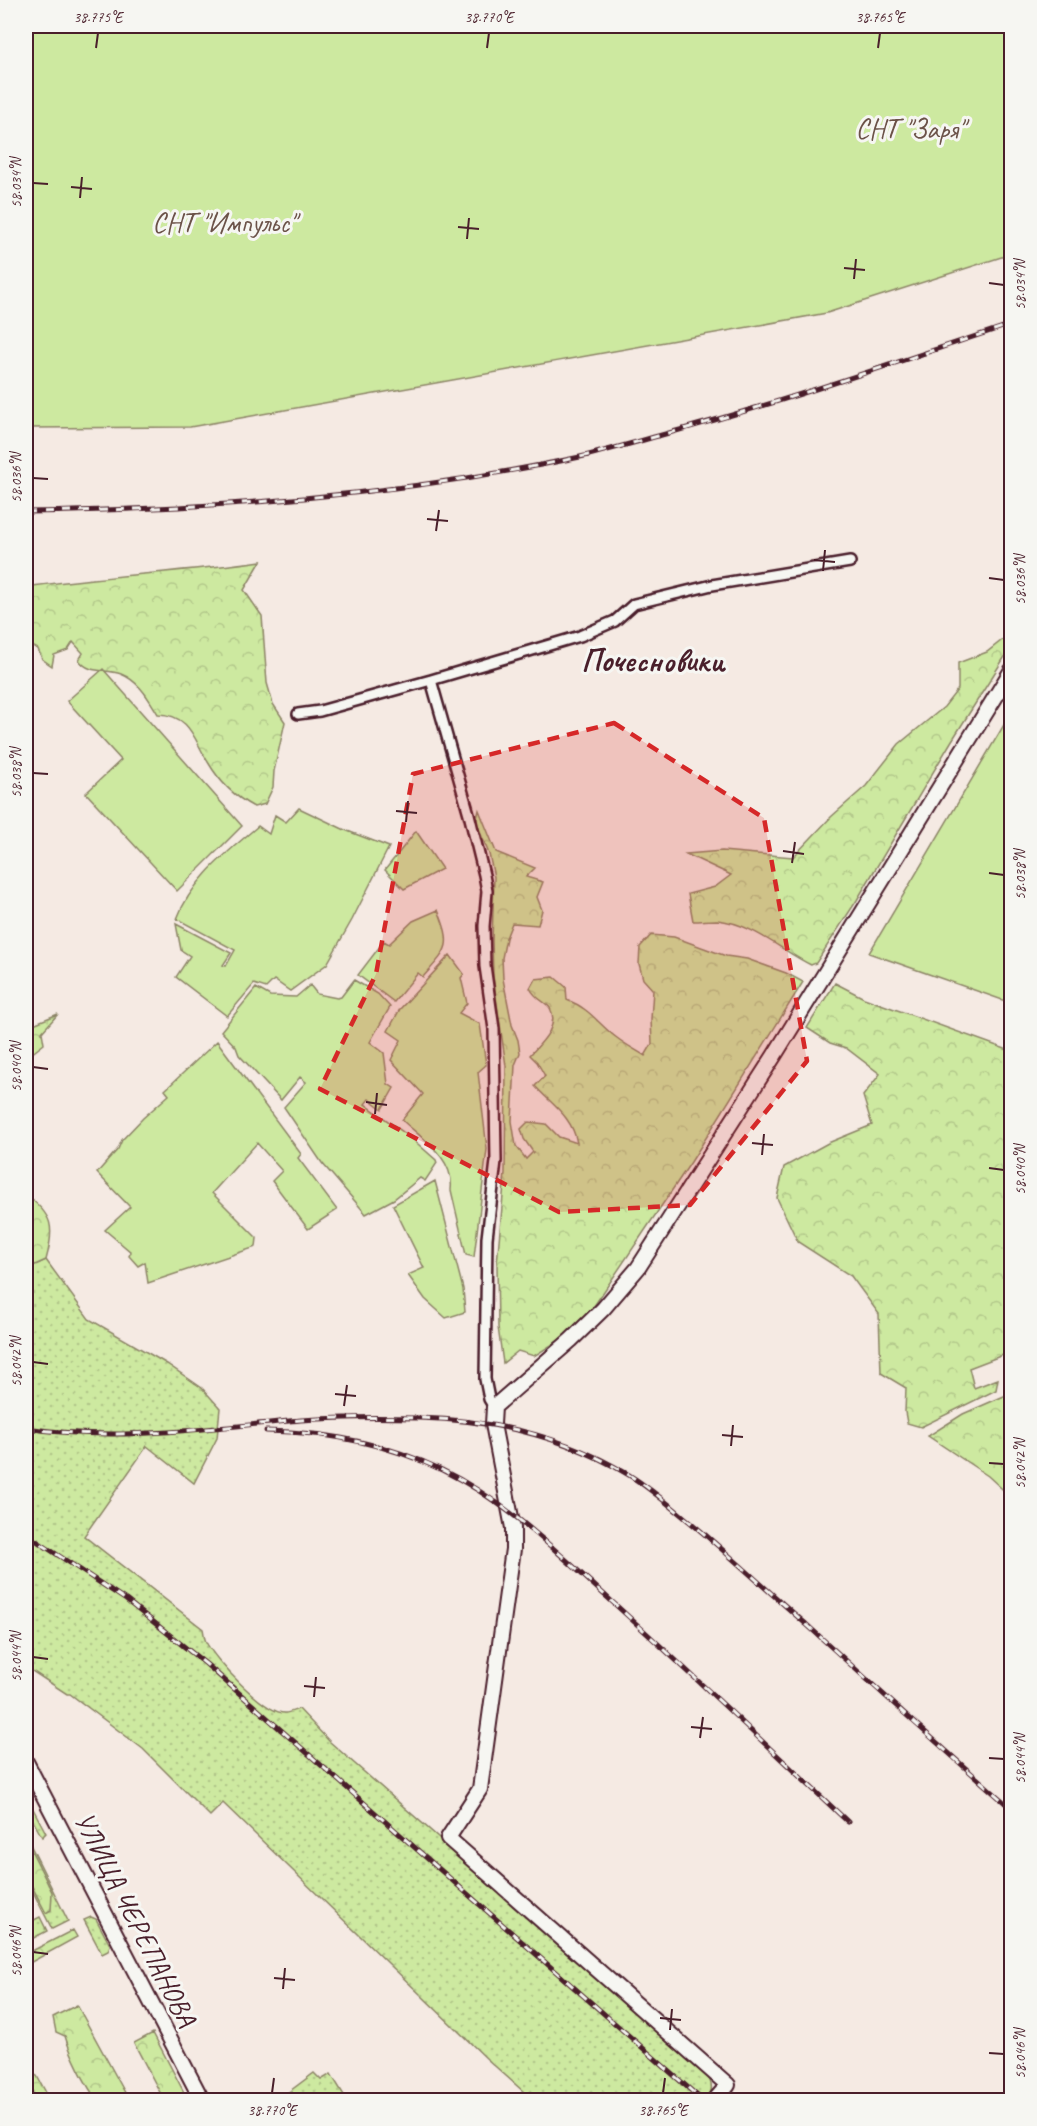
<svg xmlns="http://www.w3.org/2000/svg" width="1037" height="2126" font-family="Caveat,sans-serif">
  <defs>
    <pattern id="grass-dots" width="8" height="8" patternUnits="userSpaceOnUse" patternTransform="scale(1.5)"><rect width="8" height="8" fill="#cde9a0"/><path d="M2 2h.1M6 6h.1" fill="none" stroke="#b2c78a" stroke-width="1.8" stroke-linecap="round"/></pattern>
    <pattern id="forest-crowns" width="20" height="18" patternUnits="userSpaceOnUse" patternTransform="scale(1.5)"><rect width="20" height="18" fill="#cde9a0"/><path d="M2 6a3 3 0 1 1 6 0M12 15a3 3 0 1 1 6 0" fill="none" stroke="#b2c78a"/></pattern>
  </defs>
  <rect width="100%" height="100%" fill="#f5eae3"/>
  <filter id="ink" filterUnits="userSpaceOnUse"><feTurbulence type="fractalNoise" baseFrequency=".0167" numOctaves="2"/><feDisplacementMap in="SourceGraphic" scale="12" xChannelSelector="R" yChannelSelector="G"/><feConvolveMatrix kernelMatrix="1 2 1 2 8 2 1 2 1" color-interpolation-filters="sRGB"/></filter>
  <g filter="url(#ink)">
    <!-- grass -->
    <path fill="url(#grass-dots)" stroke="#8c8466" stroke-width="1.5" d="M46 1260 89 1319 167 1364 202 1388 220 1408 217 1438 194 1483 147 1446 84 1536 203 1629C204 1633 204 1638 206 1642 215 1660 264 1713 285 1713 289 1713 295 1710 299 1709L330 1742 697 2065C709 2076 716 2084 708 2100H533L487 2059 223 1803 210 1816 143 1749 70 1694H67L26 1667V1269Z
      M31 1805 46 1833 42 1837 26 1808Z
      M26 1836 68 1921 52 1929 26 1878Z
      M40 1917 47 1931 26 1942V1924Z
      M91 1917 96 1919 110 1945 108 1951 102 1954 84 1920Z
      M314 2073 321 2080 331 2074 347 2100H278Z"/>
    <!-- forest -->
    <path fill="url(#forest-crowns)" stroke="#8c8466" stroke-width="1.5" d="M261 561 244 590 262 616 267 683 273 704 285 722 274 771 273 787 265 804 254 807C235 797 219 781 208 762 194 740 191 715 158 714 148 698 139 681 121 674 106 668 90 675 79 660L83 653 73 642 68 650 54 655 52 666 42 659 38 649 26 643V587C104 576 183 572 261 561Z
      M1011 633V647L951 742 857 900 816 963 811 965C781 950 751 923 717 920 709 920 701 921 693 921L688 894 715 887 731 875 686 854 722 851 793 857 831 817 866 786 899 744 944 707 958 689V663L987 652Z
      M479 810 496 852 535 868 526 877 543 882 537 897 542 910 538 925 512 923 506 938 502 958 503 979 512 1025 518 1040 520 1053 515 1065 512 1121 516 1146 526 1159 533 1152 524 1139 521 1129 528 1122 546 1124 559 1137 577 1143C572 1116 552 1105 535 1086L545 1076 537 1062 530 1055C541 1043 560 1026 550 1008 545 1001 536 1000 530 988L535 979 554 977 566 987 567 1000C590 1008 599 1025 617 1038 626 1045 636 1050 645 1056L652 1044 651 1019 653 990 643 979 639 964 640 947 651 935 674 937 726 956 747 959 786 973 803 982 691 1162 592 1309 558 1341 534 1356 518 1351 503 1363 498 1327 497 1264 505 1173 506 1066 493 976 492 941 494 877 489 854 476 822Z
      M835 983 864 998 1011 1051V1352L969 1368 974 1388 998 1379 996 1390 921 1427 907 1423 905 1412 906 1388 881 1373 879 1314 851 1276 798 1242 777 1198 784 1167 828 1143 872 1125 863 1096 880 1074 846 1048 830 1043 807 1028Z
      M58 1014 42 1032 44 1044 26 1058V1027Z
      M26 1195C53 1215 55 1227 46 1260L26 1269Z
      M1011 1393V1497L988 1476 928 1436 963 1414Z
      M26 1844H28L52 1892 51 1910 46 1913 26 1875Z
      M73 1930 77 1937 26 1965V1954Z
      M77 2005 123 2089 129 2100H97C86 2086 70 2053 65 2036L56 2032 53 2017Z
      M153 2033 188 2100H164L134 2043Z
      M33 2074 37 2076 50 2100H36L32 2090 31 2077Z"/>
    <!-- garden -->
    <path fill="#cde9a0" stroke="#8c8466" stroke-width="1.5" d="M26 26H1011V254L827 313 190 427 26 428Z
      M103 669 242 826 177 891 86 793 121 760 67 701Z
      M1011 713V1003L869 953Z
      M299 808 345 830 389 847 352 920 327 964 290 991 274 980 266 988 254 984 227 1016 176 977 190 956 181 950 176 924 231 953 223 965 226 966 235 950 177 919C191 880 228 852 258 826L269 834 275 815 286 822Z
      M416 831 442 869 404 889 385 870Z
      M438 910C453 947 448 949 423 977L418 973 394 1002 358 975 384 941 389 944 413 921Z
      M450 955 464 974 461 978 467 1003 459 1013 480 1024 486 1065 478 1072 487 1149 474 1257 466 1255 451 1190C455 1158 422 1139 402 1120L423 1094 391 1060 401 1040 388 1031 400 1009Z
      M354 980 378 994 390 1007 370 1042 384 1053 388 1084 394 1088 382 1109 369 1099 365 1104 410 1137 436 1160 437 1163 425 1181 420 1178 394 1199 366 1214 322 1163 284 1107 306 1082 300 1077 281 1100 239 1055 236 1047 221 1031 256 988 270 996 296 997 310 985 317 994 337 998 341 997Z
      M217 1041 301 1154 298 1158 337 1210 308 1229 272 1181 282 1171 257 1143 212 1193 257 1238 256 1247 148 1283 145 1262 138 1266 129 1256 131 1252 105 1230 130 1207 97 1173 118 1149 122 1140 143 1118 169 1095 165 1090Z
      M435 1181 463 1289 465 1312 446 1318 425 1299 408 1275 424 1268 393 1205Z"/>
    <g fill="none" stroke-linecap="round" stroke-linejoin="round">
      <!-- street casing -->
      <g stroke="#4a1f2b" stroke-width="14">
        <path id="street" d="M431 680 469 814 484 875 487 891 484 926 485 966 494 1029 496 1161 487 1238 485 1379 489 1399 494 1407
          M298 714 320 711 431 680 580 636 615 621 634 604 712 585 850 562"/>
      </g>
      <!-- secondary casing -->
      <g stroke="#4a1f2b" stroke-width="18">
        <path id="secondary" d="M26 1762 202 2100
          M715 2100 728 2085 448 1838 480 1789 513 1549V1528L493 1424 494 1407 571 1340 603 1309 638 1268 774 1056 1012 670"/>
      </g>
      <!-- street -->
      <use href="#street" stroke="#f6f6f2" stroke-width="9"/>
      <!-- secondary -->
      <use href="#secondary" stroke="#f6f6f2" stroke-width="14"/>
      <!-- rail casing -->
      <g stroke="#4a1f2b" stroke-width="5">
        <path id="rail" d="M26 512C211 509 398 496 580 457 606 451 632 443 658 436 778 404 894 363 1012 324
          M26 1428C117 1442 209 1428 301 1420 340 1417 380 1417 419 1418 494 1420 565 1436 629 1475 653 1490 674 1509 696 1527 733 1558 769 1592 806 1624 874 1686 942 1748 1012 1809
          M266 1431C326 1432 388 1444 442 1470 506 1501 556 1551 608 1598 689 1671 768 1747 848 1822
          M26 1534 126 1600 206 1664 702 2100"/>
      </g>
      <!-- rail -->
      <use href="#rail" stroke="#f6f6f2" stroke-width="3" stroke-dasharray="9" stroke-linecap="butt"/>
    </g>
  </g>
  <!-- marked area -->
  <path fill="#d62828" fill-opacity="0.2" stroke="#d62828" stroke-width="4.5" stroke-dasharray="12 8" stroke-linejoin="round" d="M614 723 764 818 807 1061 690 1205 559 1212 320 1089 376 974 413 774Z"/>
  <!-- ticks -->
  <path fill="none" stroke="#4a1f2b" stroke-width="2" d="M96 48 98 33M487 48 489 33M878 48 880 33M33 183 48 184M71 187 92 189M80 198 82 177M458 227 479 229M467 239 469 218M844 268 865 270M854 279 856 259M989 283 1004 285M33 478 48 479M427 519 448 521M436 531 439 510M814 560 835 562M823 571 825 550M989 578 1004 580M33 773 48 774M396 811 417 813M406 822 408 801M783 851 804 854M792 863 795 842M989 873 1004 875M33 1067 48 1069M366 1102 387 1105M375 1114 377 1093M752 1143 773 1145M762 1155 764 1134M989 1168 1004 1170M33 1362 48 1364M335 1394 356 1396M344 1406 347 1385M722 1435 743 1437M731 1446 733 1425M989 1463 1004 1464M33 1657 48 1659M304 1686 325 1688M314 1697 316 1677M691 1727 712 1729M700 1738 703 1717M989 1758 1004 1759M33 1952 48 1954M274 1978 295 1980M283 1989 285 1968M660 2018 681 2020M670 2030 672 2009M989 2053 1004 2054M272 2093 274 2078M663 2093 665 2078"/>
  <g text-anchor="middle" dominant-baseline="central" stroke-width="6" stroke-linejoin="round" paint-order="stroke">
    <!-- park labels -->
    <g font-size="28" fill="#6b5248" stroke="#f6f6f2">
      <text x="910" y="128">СНТ "Заря"</text>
      <text x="224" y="222">СНТ "Импульс"</text>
    </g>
    <!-- street labels -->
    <g font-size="28" fill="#4a1f2b" stroke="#f6f6f2">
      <text transform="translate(136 1919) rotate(63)">УЛИЦА ЧЕРЕПАНОВА</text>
    </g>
    <!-- quarter labels -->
    <g font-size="32" font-weight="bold" fill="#4a1f2b" stroke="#f6f6f2">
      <text x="653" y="660">Почесновики</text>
    </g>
  </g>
  <!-- margin -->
  <rect width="1037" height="2126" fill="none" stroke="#f6f6f2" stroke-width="66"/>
  <rect x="33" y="33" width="971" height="2060" fill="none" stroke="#4a1f2b" stroke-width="2"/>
  <g font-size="15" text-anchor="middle" fill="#4a1f2b">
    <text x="98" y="22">38.775°E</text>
    <text x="489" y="22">38.770°E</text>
    <text x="880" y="22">38.765°E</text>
    <text transform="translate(16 183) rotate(-90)" y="5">58.034°N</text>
    <text transform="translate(1020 285) rotate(-90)" y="5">58.034°N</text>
    <text transform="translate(16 478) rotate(-90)" y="5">58.036°N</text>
    <text transform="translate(1020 580) rotate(-90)" y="5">58.036°N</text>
    <text transform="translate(16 773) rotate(-90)" y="5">58.038°N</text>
    <text transform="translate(1020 875) rotate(-90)" y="5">58.038°N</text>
    <text transform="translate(16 1067) rotate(-90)" y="5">58.040°N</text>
    <text transform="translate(1020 1170) rotate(-90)" y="5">58.040°N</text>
    <text transform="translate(16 1362) rotate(-90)" y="5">58.042°N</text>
    <text transform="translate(1020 1464) rotate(-90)" y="5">58.042°N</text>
    <text transform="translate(16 1657) rotate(-90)" y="5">58.044°N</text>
    <text transform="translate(1020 1759) rotate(-90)" y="5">58.044°N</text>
    <text transform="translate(16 1952) rotate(-90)" y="5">58.046°N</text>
    <text transform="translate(1020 2054) rotate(-90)" y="5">58.046°N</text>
    <text x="272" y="2115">38.770°E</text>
    <text x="663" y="2115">38.765°E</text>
  </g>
</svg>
